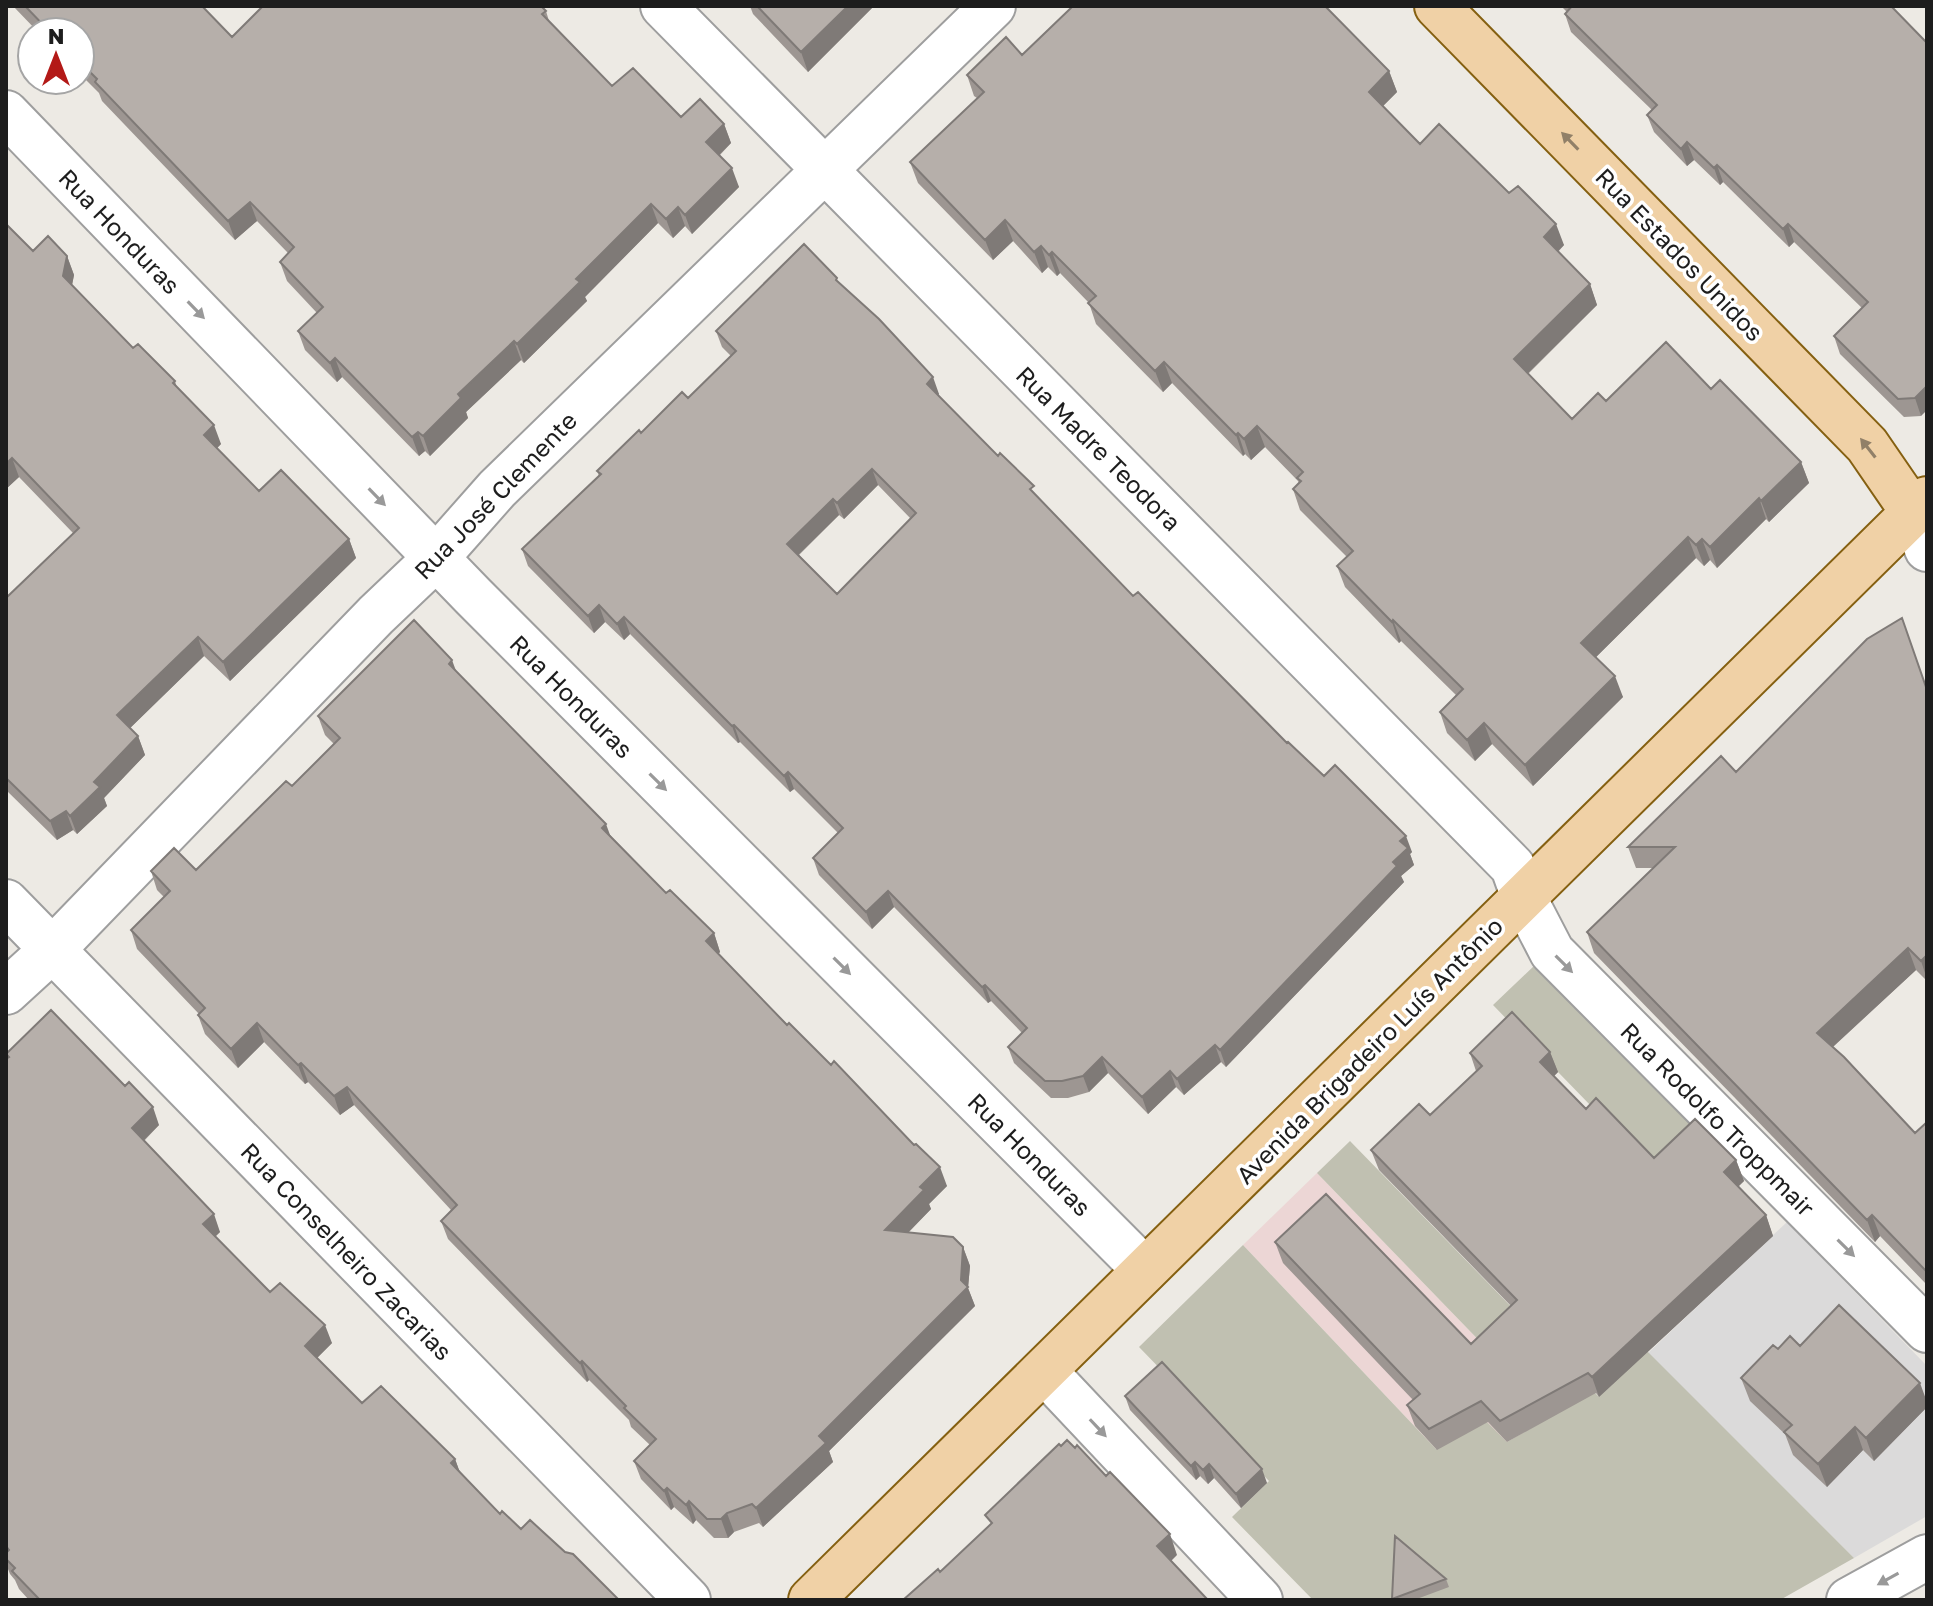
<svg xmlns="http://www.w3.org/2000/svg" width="1933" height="1606" font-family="'Golos Text',sans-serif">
  <rect width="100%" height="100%" fill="#edeae4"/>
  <!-- residential -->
  <path fill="#dbdada" d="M1787 1222 1927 1366V1516L1854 1558 1648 1353Z"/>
  <!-- commercial -->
  <path fill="#ecd6d5" d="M1317 1173 1553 1417 1507 1442 1436 1449 1243 1245Z"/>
  <!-- construction -->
  <path fill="#c0c0b1" d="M1535 965 1705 1138 1661 1178 1493 1005Z
    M1350 1141 1599 1397 1647 1351 1854 1558 1780 1600H1313L1232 1517 1269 1481 1139 1347 1243 1245 1436 1449 1487 1422 1507 1442 1552 1416 1317 1173Z"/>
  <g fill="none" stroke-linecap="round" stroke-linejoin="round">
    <!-- minor casing -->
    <g stroke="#9e9e9e" stroke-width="48">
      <path id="minor" d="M663 6 1513 867 1524 898 1552 952 1927 1330
        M6 113 473 596 1145 1270
        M1913 512 1927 549
        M6 902 688 1600
        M6 992 53 949 376 615 436 558 497 489 993 6
        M1045 1372 1260 1600
        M1849 1600 1927 1557"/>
    </g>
    <!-- major casing -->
    <g stroke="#856011" stroke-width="48">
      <path id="major" d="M1437 6 1867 445 1913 512
        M811 1600 1927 499"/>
    </g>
    <!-- minor -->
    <use href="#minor" stroke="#fff" stroke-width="44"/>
    <!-- major -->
    <use href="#major" stroke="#f0d1a6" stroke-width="44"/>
  </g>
  <!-- wall -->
  <path fill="#9d9692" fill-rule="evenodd" d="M13 6H202L232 37 546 11 549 21 612 86 681 117 724 124 731 143 720 155 739 187 692 234 685 226 673 238 658 223 585 297 587 301 524 363 521 360 466 412 468 418 430 456 425 451 419 456 342 377 337 382 305 350 298 331 317 313 287 281 280 262 288 253 257 221 235 240 102 101 99 93 80 74V32H38Z
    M750 6H874L808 72 753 14Z
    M1561 6H1891L1921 416 1904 417 1840 354 1834 336 1862 308 1794 242 1789 247 1723 182 1720 185 1694 160 1687 166 1654 132 1647 115 1652 110 1571 32 1565 14 1567 12Z
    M1022 55 1389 71 1397 92 1383 106 1420 144 1509 193 1564 245 1558 252 1590 284 1597 305 1528 374 1572 419 1606 401 1711 389 1801 462 1809 483 1769 522 1766 519 1717 568 1710 560 1704 566 1696 558 1596 657 1623 697 1533 786 1492 744 1475 761 1447 733 1440 712 1456 695 1401 641 1399 643 1345 587 1337 566 1347 557 1300 510 1293 489 1299 483 1298 481 1265 447 1251 460 1245 454 1243 456 1172 383 1163 392 1096 324 1089 303 1060 273 1057 276 1048 267 1042 273 1013 241 993 260 918 183 910 162 977 98 974 96 967 75Z
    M6 224 33 251 67 256 74 275 72 285 133 348 175 381 177 388 221 444 217 448 259 491 349 539 356 558 230 681 204 656 130 728 138 736 145 755 104 798 107 806 77 834 73 830 57 840 6 790V598L73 533 19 477 6 489Z
    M839 283 939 394 938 395 1133 596 1287 743 1412 852 1410 854 1414 865 1401 876 1404 882 1226 1067 1221 1062 1184 1095 1176 1087 1148 1114 1108 1073 1089 1092 1068 1098H1051L1014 1063 1008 1047 1022 1033 991 1001 988 1003 894 907 872 929 819 875 813 858 838 833 794 789 790 792 740 742 738 743 630 634 624 640 605 622 594 633 528 566 522 549 599 476 597 471 641 433 688 398 731 356 722 347 716 331ZM878 485 911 519 837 594 799 555 839 515 844 519Z
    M457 672 611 836 666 893 714 933 720 952 718 954 947 1186 929 1204 931 1209 908 1233 963 1247 970 1266 968 1288 975 1306 829 1451 833 1462 763 1527 759 1523 734 1532 728 1538H714L696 1520 693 1524 674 1507 671 1510 641 1479 634 1461 650 1445 631 1427 629 1420 589 1380 587 1382 448 1239 441 1221 451 1210 354 1105 340 1115 308 1082 305 1084 264 1042 238 1068 205 1034 198 1015 199 1014 137 949 131 930 164 897 157 890 151 871 196 870 292 786 334 744 325 735 318 716Z
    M1927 688V981L1916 970 1833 1047 1915 1133 1927 1122V1285L1880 1236 1875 1242 1594 953 1587 932 1653 868H1636L1628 847 1736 772Z
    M1550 1052 1558 1072 1554 1076 1586 1109 1654 1158 1736 1160 1744 1181 1738 1187 1766 1215 1773 1236 1599 1397 1596 1393 1507 1442 1488 1422 1437 1450 1415 1426 1407 1405 1413 1400 1283 1263 1275 1242 1471 1344 1511 1306 1379 1170 1371 1150 1430 1115 1476 1071 1470 1053Z
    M6 1054 159 1125 144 1141 220 1232 215 1236 270 1292 332 1343 317 1358 362 1403 455 1459 460 1473 500 1514 619 1600H29L19 1589 15 1580 10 1574 6 1564V1059L8 1058Z
    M1800 1346 1927 1402V1407L1874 1461 1863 1450 1827 1487 1793 1455 1785 1434 1750 1401 1741 1378 1778 1349Z
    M1125 1396 1267 1483 1241 1508 1214 1478 1208 1484 1200 1476 1196 1480 1130 1410Z
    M1395 1536 1446 1579 1449 1587 1414 1600H1392Z"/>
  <!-- shaded-wall -->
  <path fill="#7f7a77" d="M848 6H874L808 72 801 52Z
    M1389 71 1397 92 1377 112 1369 92Z
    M724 124 731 143 713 161 706 142Z
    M1687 142 1694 160 1687 166 1681 149Z
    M1717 165 1723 182 1720 185 1714 168Z
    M732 168 739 187 692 234 685 215Z
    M250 202 257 221 235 240 228 221Z
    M651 204 658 223 585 297 587 301 524 363 517 344 576 279Z
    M678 207 685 226 673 238 666 219Z
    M1005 220 1013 241 993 260 985 240Z
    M1556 224 1564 245 1551 258 1544 237Z
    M1788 224 1794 242 1789 247 1783 229Z
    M1041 246 1048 267 1042 273 1034 252Z
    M1052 252 1060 273 1057 276 1049 255Z
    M67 256 74 275 70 295 63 276Z
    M1590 284 1597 305 1521 380 1514 359Z
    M514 341 521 360 466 412 468 418 430 456 423 436 458 394Z
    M335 358 342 377 337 382 330 363Z
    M1164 362 1172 383 1163 392 1155 371Z
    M933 377 939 394 933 401 927 384Z
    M1927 386V410L1921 416 1915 398Z
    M214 425 221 444 211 454 204 435Z
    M1257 426 1265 447 1251 460 1244 439Z
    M418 432 425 451 419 456 412 437Z
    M1238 433 1245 454 1243 456 1236 435Z
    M12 458 19 477 6 489V464Z
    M1801 462 1809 483 1769 522 1761 501Z
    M872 469 878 485 844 519 837 503Z
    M1759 498 1766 519 1717 568 1710 547Z
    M833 499 839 515 793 560 787 544Z
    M1688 537 1696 558 1589 664 1581 643Z
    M349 539 356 558 230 681 223 662Z
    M1702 539 1710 560 1704 566 1696 545Z
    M599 605 605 622 594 633 588 616Z
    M624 617 630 634 624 640 617 624Z
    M1393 620 1401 641 1399 643 1392 622Z
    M198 637 204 656 124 734 117 715Z
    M452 660 459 679 449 664Z
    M1615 676 1623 697 1533 786 1525 765Z
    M1484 723 1492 744 1475 761 1467 740Z
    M734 725 740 742 738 743 732 726Z
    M138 736 145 755 104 798 107 806 77 834 70 816 94 782Z
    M788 772 794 789 790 792 784 776Z
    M66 811 73 830 57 840 50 821Z
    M606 824 613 843 602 828Z
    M1406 836 1412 852 1410 854 1414 865 1401 876 1404 882 1226 1067 1220 1050 1393 862 1400 841Z
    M888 891 894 907 872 929 866 912Z
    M714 933 720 952 712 960 706 941Z
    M1908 948 1916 970 1825 1054 1817 1033Z
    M1927 955V979L1921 961Z
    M985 985 991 1001 988 1003 982 987Z
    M257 1023 264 1042 238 1068 231 1049Z
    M1215 1045 1221 1062 1184 1095 1177 1079Z
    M1550 1052 1558 1072 1548 1082 1540 1062Z
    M1102 1057 1108 1073 1089 1092 1083 1076Z
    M301 1063 308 1082 305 1084 298 1065Z
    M1170 1071 1176 1087 1148 1114 1142 1097Z
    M347 1087 354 1105 340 1115 334 1096Z
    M153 1107 159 1125 138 1146 132 1128Z
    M1736 1160 1744 1181 1731 1193 1724 1172Z
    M940 1167 947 1186 929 1204 931 1209 892 1249 885 1230 920 1187Z
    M214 1214 220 1232 210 1242 203 1224Z
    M1766 1215 1773 1236 1599 1397 1592 1377Z
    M1872 1215 1880 1236 1875 1242 1867 1220Z
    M963 1247 970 1266 968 1288 975 1306 829 1451 833 1462 763 1527 756 1508 819 1436 961 1280Z
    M325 1325 332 1343 311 1364 305 1346Z
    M582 1361 589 1380 587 1382 580 1363Z
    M1920 1383 1927 1402V1407L1874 1461 1866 1438Z
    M1855 1427 1863 1450 1827 1487 1818 1464Z
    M455 1459 462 1478 451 1463Z
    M1195 1462 1200 1476 1196 1480 1191 1466Z
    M1209 1464 1214 1478 1208 1484 1203 1470Z
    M1262 1469 1267 1483 1241 1508 1236 1494Z
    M667 1488 674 1507 671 1510 664 1491Z
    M689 1501 696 1520 693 1524 686 1505Z
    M727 1513 734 1532 728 1538 721 1519Z
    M1170 1534 1177 1555 1165 1567 1157 1546Z"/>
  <!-- building -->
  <path fill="#b6afaa" stroke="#7f7a77" stroke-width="2" fill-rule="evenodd" d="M25 6H202L232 37 263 6H541L546 11 542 14 612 86 633 68 681 117 700 99 724 124 706 142 732 168 685 215 678 207 666 219 651 204 576 279 580 282 517 344 514 341 458 394 461 398 423 436 418 432 412 437 335 358 330 363 298 331 323 307 280 262 294 247 250 202 228 221 95 82 97 79 80 62V32H50Z
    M757 6H848L801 52Z
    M1073 6H1325L1389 71 1369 92 1420 144 1439 124 1509 193 1518 186 1556 224 1544 237 1590 284 1514 359 1572 419 1598 393 1606 401 1666 342 1711 389 1720 380 1801 462 1761 501 1759 498 1710 547 1702 539 1696 545 1688 537 1581 643 1615 676 1525 765 1484 723 1467 740 1440 712 1463 689 1393 620 1392 622 1337 566 1353 551 1293 489 1301 481 1297 478 1303 472 1257 426 1244 439 1238 433 1236 435 1164 362 1155 371 1088 303 1096 296 1052 252 1049 255 1041 246 1034 252 1005 220 985 240 910 162 984 92 967 75 1006 37 1022 55Z
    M1572 6H1891L1927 43V386L1915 398 1898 399 1834 336 1868 302 1788 224 1783 229 1717 165 1714 168 1687 142 1681 149 1647 115 1657 105 1565 14Z
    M6 224 33 251 48 236 67 256 63 276 133 348 138 344 175 381 173 383 214 425 204 435 259 491 281 470 349 539 223 662 198 637 117 715 138 736 94 782 100 787 70 816 66 811 50 821 6 778V598L79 528 12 458 6 464Z
    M804 244 837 278 836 280 879 319 933 377 927 384 998 456 1000 453 1034 486 1030 489 1133 596 1138 592 1287 743 1288 742 1324 776 1335 765 1406 836 1400 841 1408 848 1393 862 1397 866 1220 1050 1215 1045 1177 1079 1170 1071 1142 1097 1102 1057 1083 1076 1062 1081H1045L1008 1047 1027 1028 985 985 982 987 888 891 866 912 813 858 843 828 788 772 784 776 734 725 732 726 624 617 617 624 599 605 588 616 522 549 601 474 597 471 639 430 641 433 682 392 688 398 736 351 716 331ZM872 469 916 513 837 594 787 544 833 499 837 503Z
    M1902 618 1927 690V955L1921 961 1908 948 1817 1033 1844 1057 1915 1133 1927 1122V1272L1872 1215 1867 1220 1587 932 1675 847H1628L1721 756 1736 772 1867 639Z
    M414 620 452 660 449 664 606 824 602 828 666 893 670 890 714 933 706 941 787 1025 789 1023 831 1065 834 1061 914 1145 916 1144 940 1167 920 1187 924 1190 885 1230 953 1237 963 1247 961 1280 968 1287 819 1436 826 1443 756 1508 752 1504 727 1513 721 1519H707L689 1501 686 1505 667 1488 664 1491 634 1461 656 1439 624 1408 626 1406 582 1361 580 1363 441 1221 457 1205 347 1087 334 1096 301 1063 298 1065 257 1023 231 1049 198 1015 205 1008 131 930 170 891 151 871 174 848 196 870 286 781 292 786 340 738 318 716Z
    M51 1010 125 1086 129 1082 153 1107 132 1128 214 1214 203 1224 270 1292 280 1283 325 1325 305 1346 362 1403 381 1386 455 1459 451 1463 500 1514 502 1511 521 1529 530 1520 565 1552 573 1554 619 1600H40L12 1571 15 1568 6 1559V1553L9 1550 6 1546V1059L9 1057 6 1054Z
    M1512 1012 1550 1052 1540 1062 1586 1109 1596 1098 1654 1158 1695 1119 1736 1160 1724 1172 1766 1215 1592 1377 1588 1373 1500 1421 1481 1401 1429 1429 1407 1405 1420 1394 1275 1242 1326 1194 1471 1344 1517 1300 1371 1150 1419 1104 1430 1115 1482 1066 1470 1053Z
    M1839 1305 1920 1383 1866 1438 1855 1427 1818 1464 1784 1432 1792 1425 1741 1378 1773 1345 1778 1349 1790 1336 1800 1346Z
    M1162 1362 1262 1469 1236 1494 1209 1464 1203 1470 1195 1462 1191 1466 1125 1396Z
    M1067 1440 1075 1448 1077 1445 1106 1476 1110 1472 1170 1534 1157 1546 1208 1600H903L938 1569 940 1572 992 1523 985 1515 1059 1444 1061 1446Z
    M1395 1536 1446 1579 1392 1599Z"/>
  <!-- one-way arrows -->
  <defs><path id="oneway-solid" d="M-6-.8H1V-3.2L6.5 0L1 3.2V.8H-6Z" transform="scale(2)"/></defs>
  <g fill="#918068">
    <use href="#oneway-solid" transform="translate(1570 141) rotate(-134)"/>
    <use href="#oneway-solid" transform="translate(1868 448) rotate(-128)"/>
  </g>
  <g fill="#999">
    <use href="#oneway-solid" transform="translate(196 310) rotate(46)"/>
    <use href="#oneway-solid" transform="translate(377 497) rotate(46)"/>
    <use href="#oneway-solid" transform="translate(658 782) rotate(45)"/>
    <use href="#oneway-solid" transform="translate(1564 964) rotate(45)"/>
    <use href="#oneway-solid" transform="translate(842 966) rotate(45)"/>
    <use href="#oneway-solid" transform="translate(1846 1248) rotate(45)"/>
    <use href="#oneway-solid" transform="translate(1098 1428) rotate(47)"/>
    <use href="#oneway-solid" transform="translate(1888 1579) rotate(151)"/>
  </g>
  <g text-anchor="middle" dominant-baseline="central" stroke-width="7" stroke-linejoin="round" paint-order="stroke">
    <!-- street labels -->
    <g font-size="24" fill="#1d1d1d" stroke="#fff">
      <text transform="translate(120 231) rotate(46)">Rua Honduras</text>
      <text transform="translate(1680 254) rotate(46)">Rua Estados Unidos</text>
      <text transform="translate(1099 448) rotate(45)">Rua Madre Teodora</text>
      <text transform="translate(495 495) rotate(-46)">Rua José Clemente</text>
      <text transform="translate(572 696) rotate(45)">Rua Honduras</text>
      <text transform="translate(1369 1050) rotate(-45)">Avenida Brigadeiro Luís Antônio</text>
      <text transform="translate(1718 1119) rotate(45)">Rua Rodolfo Troppmair</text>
      <text transform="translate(1030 1154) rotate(45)">Rua Honduras</text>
      <text transform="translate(347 1251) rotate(46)">Rua Conselheiro Zacarias</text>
    </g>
  </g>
  <!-- border -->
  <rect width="1933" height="1606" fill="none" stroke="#1d1d1d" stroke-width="16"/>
  <!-- north arrow -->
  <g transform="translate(56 56)"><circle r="38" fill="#ffffff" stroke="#a5a5a5" stroke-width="2"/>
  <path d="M0-6L14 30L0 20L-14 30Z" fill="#b31917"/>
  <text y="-12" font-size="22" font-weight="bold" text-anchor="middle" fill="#1d1d1d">N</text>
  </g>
</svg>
